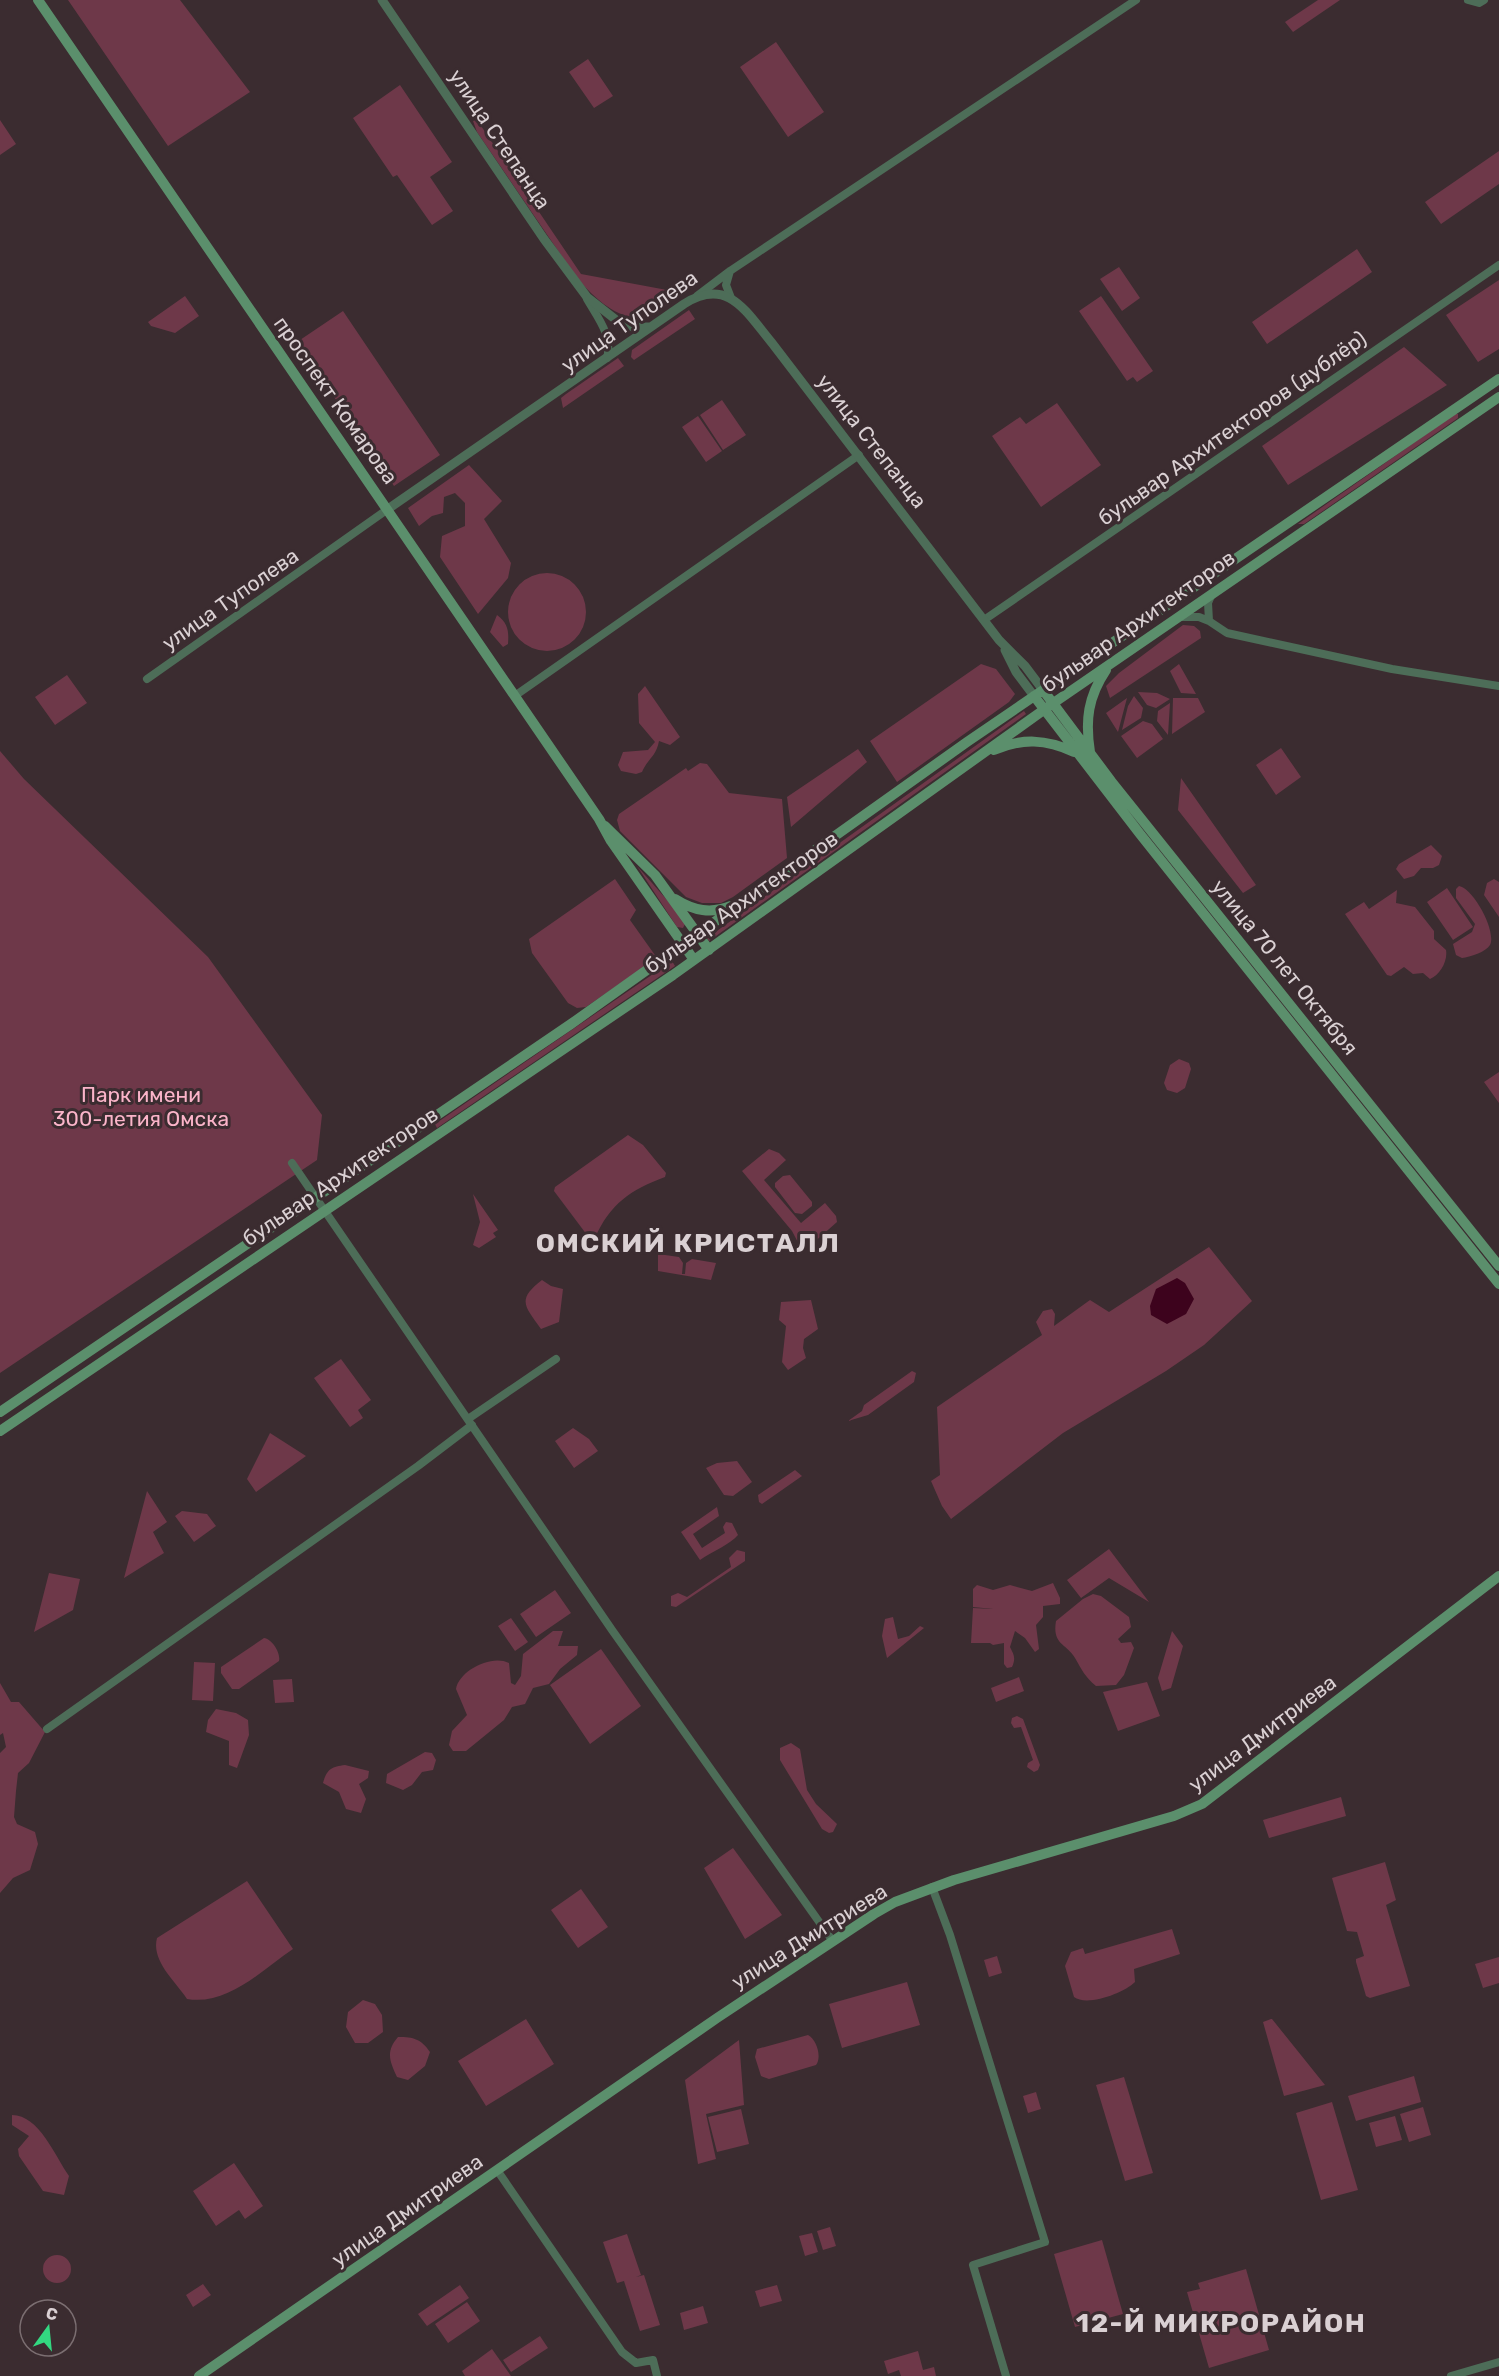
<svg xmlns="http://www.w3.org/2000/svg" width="1499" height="2376" font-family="Rubik,sans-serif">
  <rect width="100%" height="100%" fill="#3b2c30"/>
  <!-- green -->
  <path fill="#6e3849" d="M68 0H180L250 92 168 146Z
    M1318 0H1340L1293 32 1285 22Z
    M776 42 824 112 788 137 740 67Z
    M588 59 613 96 594 108 569 72Z
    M400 85 452 162 430 177 453 211 432 225 397 175 393 177 353 118Z
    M0 120 16 144 0 155Z
    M477 120 581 274 667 290 674 284 678 297C669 303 658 313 647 316 619 324 592 295 576 277L477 132 473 121Z
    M1499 151V184L1441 224 1425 202Z
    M1357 249 1372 272 1267 344 1252 322Z
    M1119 267 1140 298 1122 311 1100 279Z
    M1499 280V349L1478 362 1446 315Z
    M185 296 199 316 175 333 151 326 148 322Z
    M1101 296 1153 371 1137 382 1133 377 1127 381 1079 311Z
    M689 310 695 319 634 360 631 357 632 350Z
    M343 311 440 455 394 486 297 342Z
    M1404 347 1447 385 1288 485 1262 446Z
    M618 358 624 366 563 408 561 398 566 394Z
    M722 400 746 435 723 450 700 415Z
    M1057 403 1101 465 1041 507 992 436 1020 417 1026 424Z
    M1455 414H1458V418L1304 524H1298Z
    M698 416 722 451 706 462 682 427Z
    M469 465 502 501 484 519 511 563 508 578 478 614 440 557 442 536 465 526V503L455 493 444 497 443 513 432 516 419 526 408 508Z
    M508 612a39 39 0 1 1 78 0a39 39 0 1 1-78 0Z
    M497 615C508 623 509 631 508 644L503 647 490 632Z
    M1183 625 1194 626 1200 631 1201 638 1110 698 1106 686 1119 673Z
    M981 664 996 669 1015 694 1009 702 897 782 870 741Z
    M1179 664 1196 694 1181 693 1170 671Z
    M67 675 87 703 55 725 35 697Z
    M645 686 680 737 670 745 659 741C656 757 648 758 642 772L636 774 621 771 618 765 623 752 648 750 655 742 639 723 638 694Z
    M1138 692 1157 693 1170 699 1156 708 1147 705Z
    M1134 696 1143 708 1141 718 1122 730 1128 706Z
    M1127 698 1118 732 1106 713Z
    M1173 698H1198L1205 712 1172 734Z
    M1170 703 1168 735 1157 721 1158 711Z
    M1024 711 1026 714 709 941 707 938Z
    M1143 721 1152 724 1163 739 1137 758 1121 736Z
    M1281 748 1301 777 1276 795 1256 765Z
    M858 749 867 762 791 827 787 797Z
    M0 751 24 779 208 957 322 1115 317 1160 0 1373Z
    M700 763 707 764 729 793 782 799 787 858 733 897 721 903H702L686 897 620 831 617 820 619 814 686 768 688 771Z
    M1181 778 1256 885 1243 893 1178 810Z
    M1431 845 1442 856 1439 865 1433 868H1421L1414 876 1404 879 1396 869 1399 864Z
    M637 866 675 909 685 924 683 928 677 927Z
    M615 879 636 910 630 920 657 958 586 1007 577 1008 568 1003 532 953 529 939Z
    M1494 879 1499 882V917L1484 895 1487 883Z
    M1459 886C1473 888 1497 931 1490 945 1486 952 1470 957 1462 958L1456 955 1453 944 1472 932 1475 924 1456 898V889Z
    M1447 888 1473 927 1453 940 1427 902Z
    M1397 890 1396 903 1415 907 1434 931V939L1446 950C1448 961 1440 975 1430 979L1423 973 1413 974 1404 967 1391 976 1387 975 1345 914 1364 902 1369 909Z
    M672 961 675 966 437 1128 435 1124Z
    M1179 1059 1189 1063 1191 1069 1185 1088 1177 1093 1167 1090 1164 1083 1170 1065Z
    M1499 1072V1103L1484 1082Z
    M628 1135 643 1145 666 1173 665 1177C630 1190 610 1204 595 1238L590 1239 554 1191 555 1187Z
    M769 1149 779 1153 786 1160 764 1180 801 1223 825 1203 836 1216 837 1222 803 1252 792 1231 742 1171Z
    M790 1175 812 1202V1206L802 1214 795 1213 775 1187V1183L783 1176Z
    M473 1194 498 1230 493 1233 496 1237 479 1248 473 1245 480 1222Z
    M1209 1247 1252 1301 1204 1345 1166 1371 1063 1433 951 1519 942 1506 931 1481 940 1475 937 1407 1042 1335 1036 1322 1043 1311 1052 1309 1055 1314 1054 1326 1090 1300 1109 1312Z
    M658 1254 679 1257 683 1263 682 1274H685L686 1263 692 1259 716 1263 711 1280 658 1271Z
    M542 1280 551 1286 563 1289 559 1322 541 1329C525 1306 516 1300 542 1280Z
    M811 1300 818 1329 804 1339 803 1348 806 1358 788 1370 782 1362 786 1326 779 1320 781 1302Z
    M341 1359 371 1400 358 1410 363 1418 350 1427 314 1378Z
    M912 1371 916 1373 914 1382 868 1415 848 1421 862 1411 864 1405Z
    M573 1428 589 1439 598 1451 574 1468 555 1441Z
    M270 1433 306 1456 256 1492 247 1479Z
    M737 1461 752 1482 733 1496 724 1495 706 1468 717 1463Z
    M795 1470 802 1476 762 1504 759 1502 758 1495Z
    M147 1491 167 1522 153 1532 164 1553 124 1578Z
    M717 1507 719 1516 693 1534 702 1548 725 1533 723 1527 726 1522 732 1523 738 1535C731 1544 711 1552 700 1560L681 1532Z
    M182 1511 207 1514 216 1526 194 1542 175 1516Z
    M1109 1549 1149 1602 1109 1578 1081 1598 1067 1580Z
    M737 1550 745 1552V1561L676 1607 671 1606V1596L678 1593 687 1597 731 1567 729 1558Z
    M49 1573 80 1579 73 1610 34 1632Z
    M1053 1583 1060 1598V1604L1043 1606V1617L1036 1625 1039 1649 1035 1652 1025 1638 1015 1631 1010 1647C1014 1655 1016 1658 1012 1667L1007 1668 1004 1664V1643L993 1645 990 1643H971L973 1608 993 1609 973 1607V1589L977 1585 993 1590 1010 1585 1032 1591Z
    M555 1590 571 1613 536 1637 520 1614Z
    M1093 1594 1101 1596 1129 1617 1131 1627 1118 1639 1121 1643 1131 1642 1134 1648 1124 1675 1116 1685 1096 1686C1085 1677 1082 1670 1075 1658 1066 1643 1052 1645 1056 1621L1083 1599Z
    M893 1617 898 1639 909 1636 920 1626 924 1628 887 1658 882 1636 885 1619Z
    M511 1618 528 1642 515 1651 498 1626Z
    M553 1631H563L558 1646H578L577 1655 560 1669 549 1684 533 1688 525 1704 512 1707 504 1720 466 1751H453L449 1745 452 1731 467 1715 456 1689C459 1671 491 1654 509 1663L511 1683 515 1685 521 1676 523 1654Z
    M1172 1631 1183 1646 1171 1688 1162 1691 1158 1678Z
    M264 1638C272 1639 281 1653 279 1661L239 1689H232L221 1673V1667Z
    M601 1649 641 1706 590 1744 550 1685Z
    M194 1662 215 1663 213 1701 192 1700Z
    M1019 1677 1024 1691 996 1702 991 1688Z
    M292 1679 294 1702 275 1703 273 1680Z
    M1147 1682 1160 1716 1118 1731 1103 1692Z
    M0 1683 11 1702H19L45 1732 29 1763 18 1773 16 1791 14 1817 17 1824 35 1832 38 1844 30 1870 13 1878 0 1893V1753L6 1747 3 1733 0 1735Z
    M216 1709 236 1713 248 1720 249 1735 237 1768 229 1765V1741L206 1732 208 1720Z
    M1017 1716 1023 1719 1040 1765 1038 1770 1034 1772 1027 1767 1028 1763 1033 1760 1021 1727 1014 1728 1011 1723 1012 1718Z
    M791 1743 800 1749 807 1790 816 1804 837 1824 833 1832 829 1833 822 1829 780 1760V1748Z
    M425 1752 432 1753 436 1760 433 1770 422 1772 412 1785 403 1790 386 1783 387 1774Z
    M345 1765 369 1771 368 1778 359 1784 366 1799 361 1813 346 1809 339 1792 323 1783C327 1769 331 1767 345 1765Z
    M1341 1797 1346 1816 1269 1838 1263 1820Z
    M733 1848 782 1915 745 1939 704 1868Z
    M1385 1862 1396 1900 1386 1905 1410 1986 1370 1998 1366 1996 1356 1962V1959L1364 1956 1357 1932 1347 1931 1332 1878Z
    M247 1881 293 1949C263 1969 228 2006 187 1999 175 1981 151 1961 157 1938Z
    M581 1889 608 1927 578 1948 551 1910Z
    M1172 1929 1180 1954 1134 1969 1135 1982C1124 1993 1087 2007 1074 1997L1065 1966 1071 1952 1083 1948 1085 1954Z
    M997 1956 1002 1973 989 1977 984 1960Z
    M1499 1957V1983L1483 1988 1475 1964Z
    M907 1982 920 2025 842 2048 829 2004Z
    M363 2000 375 2004 382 2015 383 2032 368 2043H355L346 2027 348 2012Z
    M526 2019 554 2064 486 2106 458 2061Z
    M1271 2019H1272L1325 2085 1284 2096 1263 2022Z
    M808 2035C817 2040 822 2057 816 2065L769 2079 761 2076 755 2057 757 2049Z
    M398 2037C414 2037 421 2039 430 2052L425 2066 408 2080 397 2077C389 2060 386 2051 398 2037Z
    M739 2040 744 2105 706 2114 716 2159 698 2164 685 2080Z
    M1414 2076 1421 2102 1356 2121 1348 2096Z
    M1124 2077 1153 2173 1125 2181 1096 2085Z
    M1036 2092 1041 2109 1028 2113 1023 2096Z
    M1332 2102 1358 2190 1321 2200 1296 2113Z
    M1423 2107 1431 2135 1409 2142 1400 2114Z
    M741 2109 749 2144 717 2152 708 2117Z
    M12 2115C39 2115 55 2156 69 2176L64 2195 43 2191 19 2156 18 2149 29 2136 12 2125Z
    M1395 2116 1402 2140 1376 2147 1369 2123Z
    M234 2163 263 2206 245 2219 239 2210 216 2226 193 2191Z
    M830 2227 836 2246 823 2250 817 2231Z
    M812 2233 818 2252 805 2256 799 2236Z
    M627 2234 641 2275 636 2277 644 2275 660 2325 640 2331 624 2281 617 2283 603 2242Z
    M1102 2240 1123 2314 1075 2327 1054 2254Z
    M43 2269a14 14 0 1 1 28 0a14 14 0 1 1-28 0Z
    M1246 2269 1269 2350 1209 2368 1187 2292 1200 2289 1198 2283Z
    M203 2284 211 2295 193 2307 186 2295Z
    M460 2285 469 2298 427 2326 418 2314Z
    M777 2285 782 2301 760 2307 755 2291Z
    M467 2302 480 2321 448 2343 435 2324Z
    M703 2306 708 2323 684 2330 680 2313Z
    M540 2336 548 2348 511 2372 503 2360Z
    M492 2349 511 2376H465L462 2371Z
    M918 2351 923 2370 934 2367 936 2376H901L899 2370 888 2374 884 2361Z"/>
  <!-- water -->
  <path fill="#3d031d" d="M1177 1278 1185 1283 1194 1299 1186 1314 1167 1324 1151 1315 1150 1306 1156 1289Z"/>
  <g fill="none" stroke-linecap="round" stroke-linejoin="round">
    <!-- minor -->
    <path stroke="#4d6d58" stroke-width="8" d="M1468 0 1479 3 1484 0
      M730 271 726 285 731 298
      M697 296 730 271 1136 0
      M587 299C598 318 613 336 607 358
      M1211 596 1208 603 1209 621 1227 633 1392 669 1499 686
      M1182 617H1199L1209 621
      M984 620 1499 265
      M147 679 388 509
      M516 695 859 455
      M292 1163 612 1630 832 1940
      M468 1419 556 1359
      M47 1729 418 1466 472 1425
      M932 1887 950 1935 1045 2242 973 2265 1006 2376
      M497 2170 622 2352 636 2363 653 2360 657 2376
      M1451 2376 1499 2362"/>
    <!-- tertiary -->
    <path stroke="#4d6d58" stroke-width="9" d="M382 0 544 239 587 297 620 323 633 327H650
      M388 509 684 304C728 276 746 312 772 343L999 640 1025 666 1043 690
      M1005 650 1016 672 1034 696"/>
    <!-- secondary -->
    <path stroke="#5b8f6c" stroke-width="10" d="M38 0 599 819 611 841 694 960
      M1043 690 1111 781 1499 1266
      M1034 696 1140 834 1499 1284
      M994 750C1022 738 1046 739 1074 752
      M1090 752C1085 720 1088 697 1106 670
      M605 826 655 875 709 950
      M675 899C694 911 711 914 731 906
      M0 1412 571 1024 967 742 1499 379
      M0 1431 673 975 1052 704 1499 397
      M199 2376 717 2018 874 1914 895 1902 954 1880 1174 1816 1202 1804 1499 1576"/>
  </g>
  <g text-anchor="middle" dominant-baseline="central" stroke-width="6" stroke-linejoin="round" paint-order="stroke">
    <!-- street labels -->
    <g font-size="21" fill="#dad0d3" stroke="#3b2c30">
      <text transform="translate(500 139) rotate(56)">улица Степанца</text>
      <text transform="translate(629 321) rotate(-35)">улица Туполева</text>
      <text transform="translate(336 400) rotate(55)">проспект Комарова</text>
      <text transform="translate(1232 428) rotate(-35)">бульвар Архитекторов (дублёр)</text>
      <text transform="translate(872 441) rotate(52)">улица Степанца</text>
      <text transform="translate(230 599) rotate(-35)">улица Туполева</text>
      <text transform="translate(1138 621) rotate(-35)">бульвар Архитекторов</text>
      <text transform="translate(741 902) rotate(-35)">бульвар Архитекторов</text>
      <text transform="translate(1285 967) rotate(51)">улица 70 лет Октября</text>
      <text transform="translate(340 1176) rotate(-34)">бульвар Архитекторов</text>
      <text transform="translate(1262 1733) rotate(-37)">улица Дмитриева</text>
      <text transform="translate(809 1936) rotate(-32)">улица Дмитриева</text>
      <text transform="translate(407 2210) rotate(-35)">улица Дмитриева</text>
    </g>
    <!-- park labels -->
    <g font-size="21" fill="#fbb4c9" stroke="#3b2c30">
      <text x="141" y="1094">Парк имени<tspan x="141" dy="24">300-летия Омска</tspan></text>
    </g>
    <!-- district labels -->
    <g font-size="27" font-weight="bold" letter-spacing="1.5" fill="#dad0d3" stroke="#3b2c30">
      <text x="688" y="1243">ОМСКИЙ КРИСТАЛЛ</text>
      <text x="1221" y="2323">12-Й МИКРОРАЙОН</text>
    </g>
  </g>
  <!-- north arrow -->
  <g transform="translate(48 2328) rotate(15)"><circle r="28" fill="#3b2c30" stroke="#7b6e71" stroke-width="1.5"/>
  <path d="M0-4.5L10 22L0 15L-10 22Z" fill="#33d881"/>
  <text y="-9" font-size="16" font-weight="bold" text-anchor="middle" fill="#dad0d3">С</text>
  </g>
</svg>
